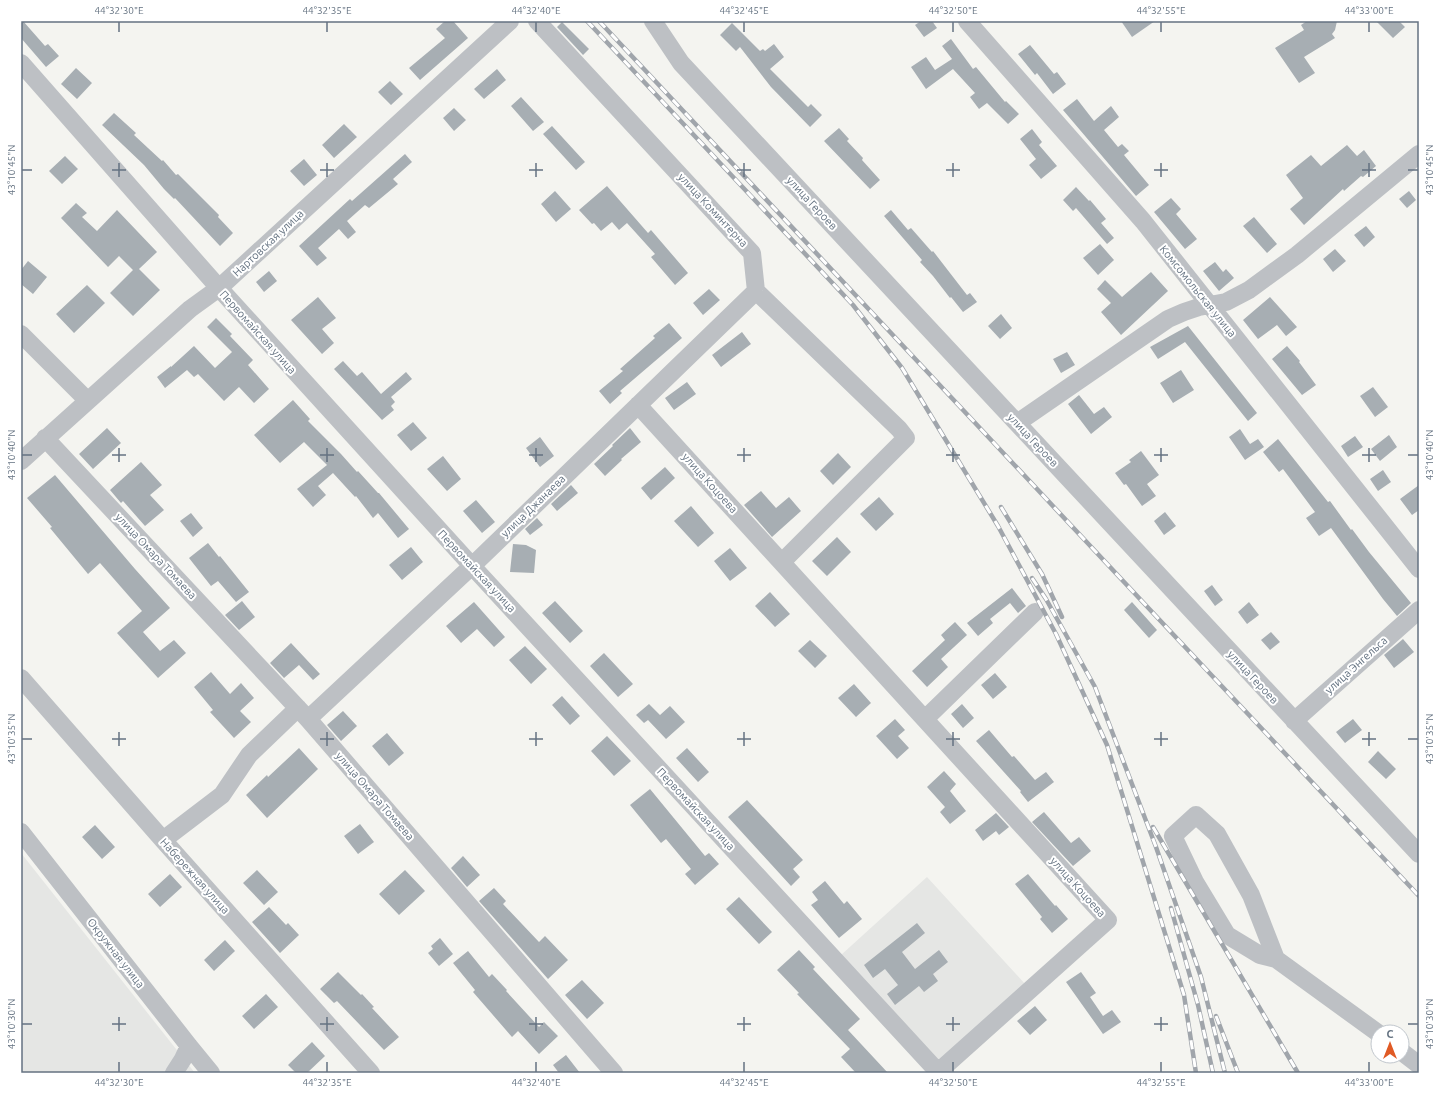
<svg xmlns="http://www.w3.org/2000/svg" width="1440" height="1094" font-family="Ubuntu,sans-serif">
  <rect width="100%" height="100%" fill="#f4f4f0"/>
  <!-- built -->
  <path fill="#e5e6e4" d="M21 853 195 1073H21Z
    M927 877 1026 985 940 1063 841 955Z"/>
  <!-- building -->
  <path fill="#a7aeb3" d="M21 21H23L45 46 48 44 59 56 46 67 21 38Z
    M445 21H453L468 38 420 80 409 68 445 38 436 29Z
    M921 21H932L937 28 924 37 915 25Z
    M1121 21H1155L1132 37Z
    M1307 21H1337L1335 30 1332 34 1335 38 1304 57 1315 73 1299 83 1275 48 1304 30 1301 25Z
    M1376 21H1399L1405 27 1393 38Z
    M562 22 589 49 583 55 557 27Z
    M732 23 760 51 763 49 765 51 774 44 784 57 770 69 808 107 811 104 822 115 810 127 771 87 740 47 736 51 720 35Z
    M951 39 973 69 976 67 1005 102 1006 101 1019 114 1008 124 987 103 979 109 970 97 975 93 953 69 926 89 911 67 926 57 935 70 952 59 942 46Z
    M1030 45 1054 74 1057 72 1066 84 1053 94 1037 73 1035 75 1018 54Z
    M76 68 92 83 77 99 61 84Z
    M497 69 506 80 484 99 474 89Z
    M390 81 403 94 391 105 378 92Z
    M521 97 544 122 533 131 511 106Z
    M1077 99 1094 121 1111 106 1119 117 1104 130 1118 147 1122 144 1129 151 1124 155 1149 185 1136 196 1063 110Z
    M454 108 466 120 454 131 443 118Z
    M114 113 136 133 134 135 162 161 163 160 176 175 178 174 219 215 218 217 233 233 220 246 175 198 174 199 164 189 144 165 102 125Z
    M344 124 357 137 334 158 322 145Z
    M552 126 585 162 576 170 543 134Z
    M839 128 849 139 847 141 863 158 862 160 880 180 870 189 824 141Z
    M1032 129 1042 142 1039 145 1057 166 1041 179 1029 165 1036 159 1020 139Z
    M1347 145 1357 156 1364 150 1376 166 1363 177 1361 176 1344 191 1343 189 1304 225 1290 209 1303 198 1286 175 1311 155 1321 166Z
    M405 154 412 162 393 179 398 184 369 208 365 205 347 221 356 232 348 239 339 229 318 248 327 258 317 266 299 246 350 199 352 201Z
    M65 156 78 169 62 184 49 171Z
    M304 159 317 175 304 186 290 171Z
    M607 186 648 233 651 230 688 273 675 285 651 257 655 254 627 223 619 230 612 222 601 231 594 223 592 224 579 210Z
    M1076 187 1089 201 1090 200 1106 219 1101 223 1114 238 1107 244 1076 208 1073 211 1063 200Z
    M555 191 571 209 556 222 541 204Z
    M1409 191 1416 200 1407 208 1399 199Z
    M1171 198 1181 209 1176 214 1197 239 1185 249 1154 212Z
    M76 203 87 213 82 217 97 231 117 210 157 252 139 269 160 290 133 316 110 293 133 270 119 256 108 267 61 218Z
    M891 210 908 230 911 228 932 252 933 251 967 295 970 293 977 302 963 312 951 297 950 298 933 276 920 262 922 260 884 216Z
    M1254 217 1277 244 1267 253 1243 226Z
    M1366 226 1375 237 1364 247 1354 235Z
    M1100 244 1114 260 1098 275 1083 258Z
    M1335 249 1346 261 1333 272 1323 259Z
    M28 261 47 277 33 294 21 284V270Z
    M1215 262 1223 272 1226 269 1234 278 1219 291 1203 271Z
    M269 271 277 281 264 292 256 282Z
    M1151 272 1168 291 1121 335 1101 312 1111 303 1097 289 1105 280 1122 297Z
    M87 285 105 303 74 333 56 314Z
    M709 289 720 300 703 315 693 303Z
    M318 297 336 318 322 329 334 343 322 354 291 320Z
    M1270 297 1297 327 1286 336 1277 325 1258 339 1243 320Z
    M1001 314 1012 328 1000 339 988 326Z
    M216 318 232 334 230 336 253 360 248 365 269 389 254 403 239 387 224 401 198 374 194 377 187 370 165 388 157 377 171 366V367L194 346 215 368 232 352 207 327Z
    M669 323 682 338 620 391 622 393 610 404 599 391 623 371 620 369 655 338 653 336Z
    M1188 326 1257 413 1248 421 1185 342 1158 359 1150 347Z
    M742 332 751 344 721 367 712 355Z
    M1287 346 1300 361 1299 362 1316 385 1302 395 1272 359Z
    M1067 352 1075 365 1061 373 1053 359Z
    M343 361 357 376 362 372 381 394 406 372 412 379 391 397 395 402 391 406 394 410 382 420 334 369Z
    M1181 370 1194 390 1173 403 1160 383Z
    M687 382 696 394 674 410 665 398Z
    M1373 387 1388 407 1375 417 1360 396Z
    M1079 395 1094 414 1104 407 1112 417 1091 434 1068 404Z
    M293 400 310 419 308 421 341 454 357 472 358 471 378 493H379L409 529 398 538 378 513 373 518 356 496 355 497 333 473 318 486 326 495 313 507 297 489 327 465 304 442 280 463 254 435Z
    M413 422 427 438 411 451 397 435Z
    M107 428 121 443 93 469 79 454Z
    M630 428 641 442 621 459 622 460 605 476 594 464 613 446 612 445Z
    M1240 429 1250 444 1258 439 1264 447 1245 460 1229 437Z
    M1389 435 1397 447 1380 461 1371 449Z
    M1355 436 1363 447 1348 457 1341 446Z
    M540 437 554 456 540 467 526 448Z
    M1278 439 1328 502 1330 501 1351 530 1352 529 1369 552 1411 603 1397 616 1383 599 1331 528 1319 536 1306 518 1315 512 1283 469 1279 472 1263 452Z
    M1141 451 1159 475 1147 484 1156 496 1142 506 1126 484 1124 485 1115 473 1131 462 1129 460Z
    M838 453 851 467 833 485 820 471Z
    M443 456 461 479 447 491 427 469Z
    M141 462 162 485 150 495 164 510 145 526 123 501 121 503 110 490Z
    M665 467 675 478 651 500 641 488Z
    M1383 470 1391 482 1378 491 1370 479Z
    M55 475 135 569 170 608 143 632 160 651 174 640 186 653 158 678 117 633 142 611 100 563 88 574 50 528 52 527 27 498Z
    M571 485 578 493 557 511 551 504Z
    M1419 485V510L1412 515 1400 499Z
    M761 491 776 508 789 497 801 511 772 537 744 505Z
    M879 497 894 514 876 531 860 514Z
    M476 500 495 522 482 533 463 511Z
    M691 506 714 533 698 547 674 521Z
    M1165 512 1176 526 1164 535 1154 521Z
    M191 513 203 528 193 537 180 521Z
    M537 518 543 525 530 535 525 529Z
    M837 537 851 552 827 576 812 561Z
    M208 543 219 557 220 556 249 592 236 602 218 581 211 586 189 558Z
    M513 544 526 545 536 550 534 573 510 572Z
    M411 547 423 562 402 580 389 565Z
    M730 548 747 568 730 581 714 561Z
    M1212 585 1223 600 1215 606 1204 591Z
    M1012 588 1026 606 1018 613 1010 603 990 619 993 623 978 636 967 623Z
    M770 592 790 614 775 627 755 606Z
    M242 601 255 617 239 630 225 615Z
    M555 601 583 631 570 643 542 613Z
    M474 602 505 637 494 647 477 629 461 643 446 626Z
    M1132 602 1157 630 1149 638 1124 610Z
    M1249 602 1259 615 1247 624 1238 612Z
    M955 622 967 635 941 659 948 667 927 687 912 671 945 640 941 635Z
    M1271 632 1280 642 1270 650 1261 640Z
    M1403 639 1414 652 1394 668 1384 655Z
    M810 640 827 656 815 668 798 651Z
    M291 643 320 674 313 680 299 665 284 678 270 663Z
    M525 646 547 669 531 684 509 660Z
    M604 653 633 684 618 697 590 666Z
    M211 672 230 694 241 683 254 698 240 711 251 722 234 738 210 712 213 710 194 687Z
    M995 673 1007 687 993 699 981 685Z
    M854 684 871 703 856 717 838 698Z
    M562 696 580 716 570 725 552 705Z
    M649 704 660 715 670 706 685 722 666 739 648 720 644 723 636 715Z
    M962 704 974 718 963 728 951 714Z
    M343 711 357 726 341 741 327 725Z
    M895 719 905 730 898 736 909 748 897 759 876 736Z
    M1353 719 1362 730 1345 743 1336 732Z
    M989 730 1012 757 1014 756 1035 780 1046 772 1054 782 1028 802 1020 792 1021 791 976 741Z
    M387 733 404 753 389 766 372 746Z
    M607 736 631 761 614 776 591 751Z
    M299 748 318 769 267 818 246 795 267 775 268 777Z
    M687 748 709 772 698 782 676 758Z
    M1378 751 1396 769 1386 779 1368 762Z
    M944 771 956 784 950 791 966 811 950 824 940 812 945 807 927 787Z
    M650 789 705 856 709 853 719 864 695 885 685 874 691 869 666 839 661 843 630 805Z
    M747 800 803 860 793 869 800 877 791 886 728 817Z
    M1044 812 1071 843 1079 837 1091 851 1073 866 1032 822Z
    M996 813 1009 827 999 835 996 831 983 841 975 830Z
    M360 824 374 842 358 854 344 836Z
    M95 825 115 847 102 859 82 837Z
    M463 856 480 875 467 887 451 868Z
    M257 870 278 892 264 905 243 883Z
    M405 870 425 891 399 915 379 894Z
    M170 874 182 887 160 907 148 894Z
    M1028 874 1055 906 1056 905 1068 919 1052 933 1040 919 1042 917 1015 884Z
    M825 881 844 904 847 901 862 919 839 938 811 905 818 900 812 892Z
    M494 888 506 901 503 904 539 942 545 936 568 960 548 979 479 901Z
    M739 897 772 932 759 944 726 909Z
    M269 907 286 925 288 923 299 935 280 953 252 922Z
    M917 923 925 933 902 952 915 969 939 950 948 962 933 974 938 981 924 992 919 986 895 1005 887 994 898 985 885 969 873 978 864 965Z
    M440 938 453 954 439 966 428 953 433 949 431 946Z
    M225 940 235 951 214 971 204 960Z
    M799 950 815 967 813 969 860 1019 848 1030 888 1073H856L841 1057 850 1049 797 994 799 993 777 970Z
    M468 951 489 977 492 974 507 990 506 991 539 1027 544 1022 558 1036 539 1054 518 1031 512 1037 473 992 475 990 453 963Z
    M338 972 361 995 362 994 374 1007 372 1008 399 1037 384 1050 337 1001 334 1003 320 989Z
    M1081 972 1096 993 1090 997 1103 1016 1112 1010 1121 1022 1103 1034 1066 982Z
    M582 980 604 1003 587 1019 565 995Z
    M266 994 278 1007 254 1029 242 1016Z
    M1035 1006 1047 1020 1030 1035 1017 1021Z
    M312 1042 325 1056 307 1073H296L288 1065Z
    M566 1055 580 1073H559L553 1065Z"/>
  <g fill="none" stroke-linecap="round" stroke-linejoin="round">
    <!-- minor -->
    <path stroke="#bdc0c4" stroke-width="18" d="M537 21 752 253 756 291 899 429 906 438 782 562
      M653 21 681 63 1419 854
      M967 21 1143 221 1419 569
      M21 63 219 288 472 566 939 1073
      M21 334 87 400
      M638 405 1108 920 937 1073
      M1017 423 1168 319 1184 312 1199 307 1226 302 1249 290 1297 255 1419 154
      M45 438 308 719 614 1073
      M21 461 190 309 219 288 510 21
      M21 678 163 840 371 1073
      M308 719 472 566 756 291
      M925 719 1035 612
      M1294 721 1419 610
      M21 832 189 1046 211 1073
      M163 840 222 795 249 755 298 708
      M1276 959 1251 895 1217 834 1196 815 1173 836 1195 882 1227 935 1260 955 1276 959 1378 1033
      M1402 1052 1419 1065
      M174 1073 183 1059 189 1046"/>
    <!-- rail casing -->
    <g stroke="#a0a5ab" stroke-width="4.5">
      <path id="rail" d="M587 21 853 305 902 368 998 526 1056 634 1107 745 1184 995 1196 1073
        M599 21 1154 614 1419 896
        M1001 507 1042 574 1062 617
        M1032 578 1046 599 1095 687 1156 847 1201 977 1225 1073
        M1153 827 1298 1073
        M1171 908 1198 1005 1213 1073
        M1216 1016 1238 1073"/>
    </g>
    <!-- rail -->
    <use href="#rail" stroke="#fff" stroke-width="3" stroke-dasharray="9" stroke-linecap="butt"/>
  </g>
  <!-- ticks -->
  <path fill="none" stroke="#647281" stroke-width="1.5" d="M119 22V32M327 22V32M536 22V32M744 22V32M953 22V32M1161 22V32M1369 22V32M119 163V177M327 163V177M536 163V177M744 163V177M953 163V177M1161 163V177M1369 163V177M22 170H32M112 170H126M320 170H334M529 170H543M737 170H751M946 170H960M1154 170H1168M1362 170H1376M1408 170H1418M119 448V462M327 448V462M536 448V462M744 448V462M953 448V462M1161 448V462M1369 448V462M22 455H32M112 455H126M320 455H334M529 455H543M737 455H751M946 455H960M1154 455H1168M1362 455H1376M1408 455H1418M119 732V746M327 732V746M536 732V746M744 732V746M953 732V746M1161 732V746M1369 732V746M22 739H32M112 739H126M320 739H334M529 739H543M737 739H751M946 739H960M1154 739H1168M1362 739H1376M1408 739H1418M119 1017V1031M327 1017V1031M536 1017V1031M744 1017V1031M953 1017V1031M1161 1017V1031M22 1024H32M112 1024H126M320 1024H334M529 1024H543M737 1024H751M946 1024H960M1154 1024H1168M1408 1024H1418M119 1062V1072M327 1062V1072M536 1062V1072M744 1062V1072M953 1062V1072M1161 1062V1072M1369 1062V1072"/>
  <g text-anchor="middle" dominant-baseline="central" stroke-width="4" stroke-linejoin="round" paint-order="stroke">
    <!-- street labels -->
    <g font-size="11" fill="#647281" stroke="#fff">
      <text transform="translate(812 203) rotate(47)">улица Героев</text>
      <text transform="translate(713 210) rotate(47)">улица Коминтерна</text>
      <text transform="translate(268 243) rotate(-43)">Нартовская улица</text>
      <text transform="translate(1198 291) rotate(51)">Комсомольская улица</text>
      <text transform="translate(258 332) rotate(48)">Первомайская улица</text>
      <text transform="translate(1033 440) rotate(47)">улица Героев</text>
      <text transform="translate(710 483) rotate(48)">улица Коцоева</text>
      <text transform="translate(533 506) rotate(-44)">улица Джанаева</text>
      <text transform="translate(156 556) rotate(47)">улица Омара Томаева</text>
      <text transform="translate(477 571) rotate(47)">Первомайская улица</text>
      <text transform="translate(1356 665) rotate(-42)">улица Энгельса</text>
      <text transform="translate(1253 677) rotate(47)">улица Героев</text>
      <text transform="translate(375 796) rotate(49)">улица Омара Томаева</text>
      <text transform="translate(696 809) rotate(47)">Первомайская улица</text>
      <text transform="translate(195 876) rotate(48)">Набережная улица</text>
      <text transform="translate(1078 887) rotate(48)">улица Коцоева</text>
      <text transform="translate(116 953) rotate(52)">Окружная улица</text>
    </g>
  </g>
  <!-- border -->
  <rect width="1440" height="1094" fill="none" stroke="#ffffff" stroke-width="44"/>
  <!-- north arrow -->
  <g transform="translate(1390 1044)"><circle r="19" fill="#ffffff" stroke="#c1c7cd"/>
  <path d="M0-3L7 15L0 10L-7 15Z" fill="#e05a25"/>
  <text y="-6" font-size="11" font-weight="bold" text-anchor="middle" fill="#647281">С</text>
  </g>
  <rect x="22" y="22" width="1396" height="1050" fill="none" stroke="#647281" stroke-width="1.5"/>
  <g font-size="10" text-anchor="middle" fill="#647281">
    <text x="119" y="14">44°32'30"E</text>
    <text x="327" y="14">44°32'35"E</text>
    <text x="536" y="14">44°32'40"E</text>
    <text x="744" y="14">44°32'45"E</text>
    <text x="953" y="14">44°32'50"E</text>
    <text x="1161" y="14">44°32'55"E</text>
    <text x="1369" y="14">44°33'00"E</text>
    <text transform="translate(11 170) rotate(-90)" y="4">43°10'45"N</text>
    <text transform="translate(1429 170) rotate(-90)" y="4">43°10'45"N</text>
    <text transform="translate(11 455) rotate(-90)" y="4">43°10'40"N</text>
    <text transform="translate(1429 455) rotate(-90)" y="4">43°10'40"N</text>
    <text transform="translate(11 739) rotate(-90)" y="4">43°10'35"N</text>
    <text transform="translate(1429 739) rotate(-90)" y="4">43°10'35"N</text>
    <text transform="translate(11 1024) rotate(-90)" y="4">43°10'30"N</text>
    <text transform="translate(1429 1024) rotate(-90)" y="4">43°10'30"N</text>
    <text x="119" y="1086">44°32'30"E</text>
    <text x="327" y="1086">44°32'35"E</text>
    <text x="536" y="1086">44°32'40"E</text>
    <text x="744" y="1086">44°32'45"E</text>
    <text x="953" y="1086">44°32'50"E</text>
    <text x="1161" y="1086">44°32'55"E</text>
    <text x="1369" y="1086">44°33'00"E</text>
  </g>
</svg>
